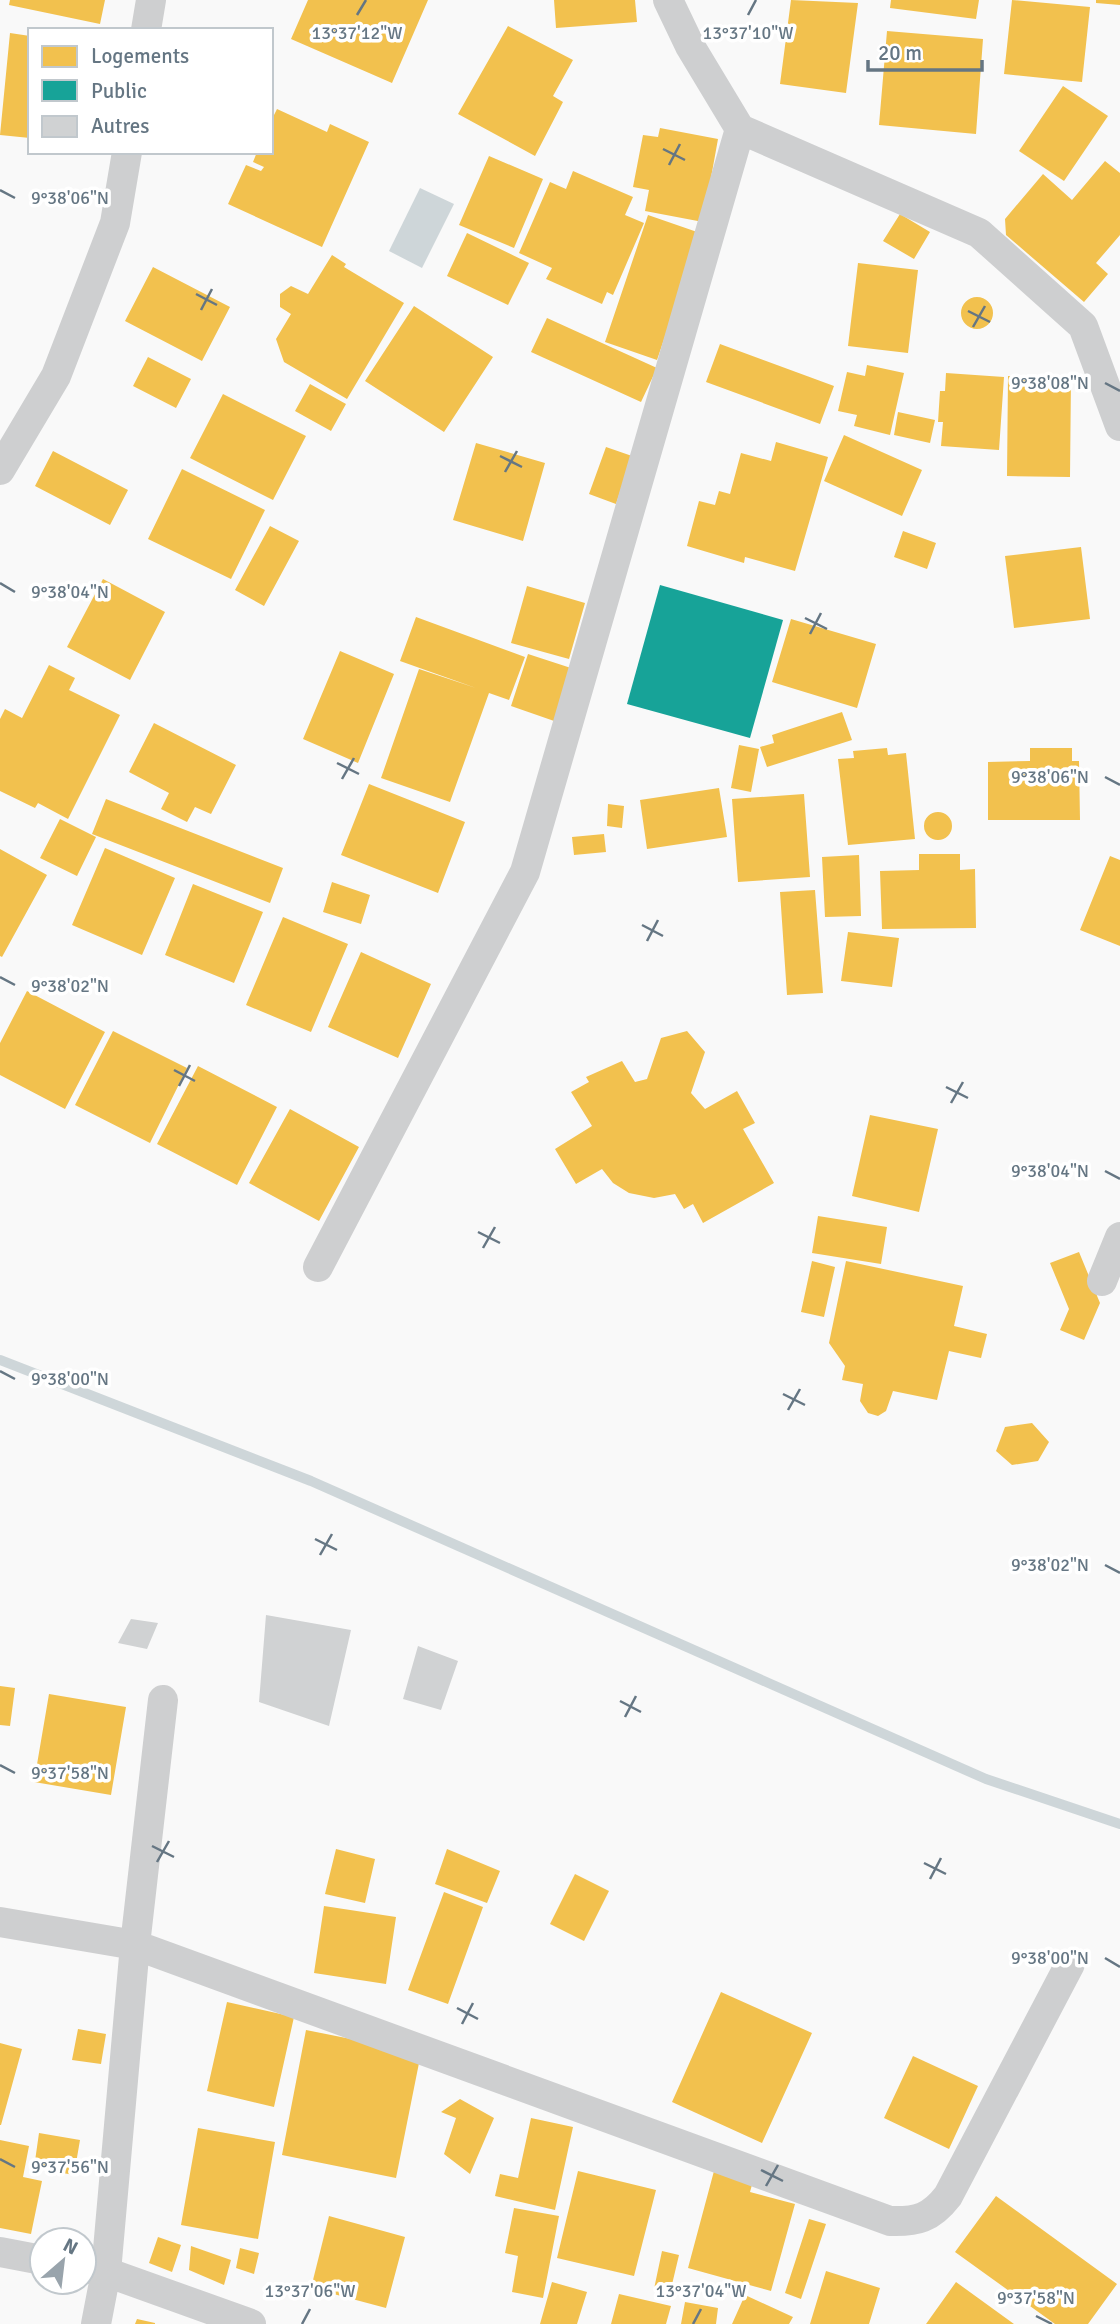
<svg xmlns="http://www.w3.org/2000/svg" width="1120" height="2324" font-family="Signika,sans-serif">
  <rect width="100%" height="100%" fill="#f9f9f9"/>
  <!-- water -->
  <path fill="#ced6d9" d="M420 188 454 204 422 268 389 251Z"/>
  <!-- homes -->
  <path fill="#f2c14e" d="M10 0H105L100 24 9 5Z
    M308 0H428L392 83 291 39Z
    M554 0H635L637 22 556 28Z
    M791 0 858 3 846 93 780 84Z
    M891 0H979L976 19 890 8Z
    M1012 0 1090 7 1082 82 1004 74Z
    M1096 0H1120V5L1096 3Z
    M508 26 573 60 553 96 563 102 535 156 458 114Z
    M887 31 983 39 976 134 879 125Z
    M10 33 30 36V138L0 135Z
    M1063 86 1108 116 1064 181 1019 151Z
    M277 109 327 132 330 124 369 142 322 247 228 204 246 165 261 171 264 167 253 162 257 152H271V121Z
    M660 128 718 139 703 222 645 211 649 190 633 187 643 135 658 137Z
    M489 156 543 179 514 248 459 225Z
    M1105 161 1120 173V235L1096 263 1108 274 1084 302 1006 235 1005 219 1043 174 1072 200Z
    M573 171 633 197 625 215 644 223 613 295 607 292 602 304 546 279 552 268 519 253 550 182 566 189Z
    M900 214 930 232 914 259 883 241Z
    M648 215 700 233 657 360 605 342Z
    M467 233 529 263 508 305 447 276Z
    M332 255 346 264 344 267 404 303 347 399 284 362 276 339 291 314 280 307V294L291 286 308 294Z
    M858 263 918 270 908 353 848 346Z
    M153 267 230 307 202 361 125 321Z
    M961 313a16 16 0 1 1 32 0a16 16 0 1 1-32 0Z
    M414 306 493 357 444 432 365 381Z
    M547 318 657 368 641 402 531 352Z
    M720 344 834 386 820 424 706 382Z
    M148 357 191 379 176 408 133 386Z
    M867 365 904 373 890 435 854 426 857 415 838 411 847 372 865 376Z
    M946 373 1004 377 999 450 941 446 943 422H938L940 391H945Z
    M1008 376 1071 377 1070 477 1007 476Z
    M310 384 346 404 331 431 295 411Z
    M223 394 306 436 273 500 190 458Z
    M898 412 935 420 930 443 894 435Z
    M844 435 922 470 902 516 824 481Z
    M776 442 828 457 795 571 745 557 744 563 687 546 699 501 715 505 719 491 730 494 741 453 771 461Z
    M476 443 545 463 523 541 453 520Z
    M606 447 632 456 616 504 589 494Z
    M53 451 128 490 110 525 35 486Z
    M182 469 265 510 231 579 148 539Z
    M270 526 299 541 264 606 235 590Z
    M903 531 936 543 927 569 894 557Z
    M1081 547 1090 619 1014 628 1005 556Z
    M103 579 165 612 130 680 67 647Z
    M527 586 585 603 569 659 511 643Z
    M416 617 525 657 509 700 489 693 450 802 381 778 419 669 476 688 400 661Z
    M791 619 876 644 857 708 772 682Z
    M340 651 394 674 358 763 303 739Z
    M528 654 574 669 557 722 511 706Z
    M49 665 75 678 69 690 120 715 68 819 38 803 35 808 0 791V719L5 709 22 718Z
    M842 712 852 740 767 767 760 747 774 743 772 735Z
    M154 723 236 765 211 814 195 807 187 822 161 809 169 793 129 772Z
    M739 745 759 749 751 792 731 788Z
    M887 748 888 755 906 753 915 839 848 845 838 759 854 758 853 751Z
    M1030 748H1072V761H1079L1080 820H988V762L1030 761Z
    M369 784 465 822 438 893 341 855Z
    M719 788 727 837 647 849 640 800Z
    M804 794 810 877 738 882 732 799Z
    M106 799 283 868 270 903 92 834Z
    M608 804 624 806 622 828 607 826Z
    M924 826a14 14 0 1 1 28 0a14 14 0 1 1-28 0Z
    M60 819 96 837 77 876 40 858Z
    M604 834 606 852 574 855 572 837Z
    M105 848 175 878 142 955 72 925Z
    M0 849 47 875 2 957 0 956Z
    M919 854H960V870L975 869 976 928 882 929 880 871 919 870Z
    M859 855 861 916 825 917 822 857Z
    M1110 856 1120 860V946L1080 930Z
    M332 882 370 895 361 924 323 912Z
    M193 884 263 912 234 983 165 955Z
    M815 890 823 993 787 995 780 892Z
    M283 917 348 944 311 1032 246 1005Z
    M848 932 899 938 892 987 841 981Z
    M361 952 431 984 398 1058 328 1027Z
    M27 991 105 1032 65 1109 0 1075V1043Z
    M113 1031 187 1068 150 1143 75 1105Z
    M687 1031 705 1052 691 1093 705 1109 737 1091 755 1123 743 1129 774 1183 703 1223 693 1204 684 1209 675 1194 654 1198 629 1193 613 1183 602 1169 576 1184 555 1149 592 1126 571 1092 589 1082 586 1077 622 1061 635 1082 647 1079 661 1038Z
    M198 1066 277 1107 237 1185 157 1144Z
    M290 1109 359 1147 319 1221 249 1183Z
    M870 1115 938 1129 919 1212 852 1196Z
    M818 1216 887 1227 881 1264 812 1253Z
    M1079 1252 1100 1303 1084 1340 1060 1330 1069 1309 1050 1263Z
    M812 1261 835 1267 824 1317 801 1312Z
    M846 1261 963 1286 954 1326 987 1334 981 1358 949 1351 937 1400 893 1391 886 1411 878 1416 868 1413 860 1401 863 1384 842 1380 845 1366 829 1343Z
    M1032 1423 1049 1442 1038 1461 1012 1465 996 1451 1005 1427Z
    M0 1686 15 1688 10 1726 0 1725Z
    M49 1694 126 1707 111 1795 34 1782Z
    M336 1849 375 1859 365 1903 325 1894Z
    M447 1849 500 1871 487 1903 435 1884Z
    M575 1874 609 1891 584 1941 550 1924Z
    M444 1892 483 1907 448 2004 408 1990Z
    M324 1906 396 1917 386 1984 314 1973Z
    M721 1992 812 2033 762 2143 672 2102Z
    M227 2002 294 2017 274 2107 207 2091Z
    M78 2029 106 2034 101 2064 72 2060Z
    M306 2030 421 2053 396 2178 282 2155Z
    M0 2043 22 2049 1 2125H0Z
    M913 2056 978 2086 949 2149 884 2118Z
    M460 2099 494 2118 470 2174 444 2154 456 2118 441 2112Z
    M531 2118 573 2127 555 2210 495 2196 500 2174 518 2178Z
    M198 2128 275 2142 258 2239 181 2225Z
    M39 2133 80 2140 74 2175 34 2168Z
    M0 2140 29 2146 23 2177 42 2181 31 2234 0 2228Z
    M578 2171 656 2190 634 2276 557 2258Z
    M714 2171 753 2181 750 2192 795 2204 771 2291 688 2268Z
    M996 2196 1117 2284 1088 2324H1055L955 2252Z
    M514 2208 559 2216 543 2298 512 2292 518 2256 505 2253Z
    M329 2216 405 2237 386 2308 311 2288Z
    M809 2219 826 2224 801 2299 785 2293Z
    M158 2237 181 2245 172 2272 149 2263Z
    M191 2246 231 2260 224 2285 189 2270Z
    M240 2248 259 2253 254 2274 236 2268Z
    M662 2251 679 2255 670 2293 654 2289Z
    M826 2271 880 2288 869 2324H810Z
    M552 2282 587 2292 577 2324H540Z
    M956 2282 1014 2324H926Z
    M619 2294 671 2306 666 2324H611Z
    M745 2295 793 2317 789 2324H732Z
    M685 2302 718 2308 716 2324H681Z
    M137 2319 155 2323V2324H135Z"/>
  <!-- public -->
  <path fill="#17a398" d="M660 585 783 620 750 738 627 704Z"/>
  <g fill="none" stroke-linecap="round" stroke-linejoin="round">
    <!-- stream -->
    <path stroke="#ced6d9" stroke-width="10" d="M0 1360 311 1481 986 1779 1120 1824"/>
  </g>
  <!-- building -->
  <path fill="#d0d2d3" d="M266 1615 351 1630 329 1726 259 1702Z
    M131 1619 158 1623 147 1649 118 1643Z
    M418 1646 458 1661 441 1710 403 1699Z"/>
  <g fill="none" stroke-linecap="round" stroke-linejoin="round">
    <!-- minor -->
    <path stroke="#cecfd0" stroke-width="30" d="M668 0 690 46 740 129 979 233 1083 326 1120 426
      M146 30 151 0
      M0 470 56 376 115 223 127 152
      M318 1267 525 872 740 129
      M1102 1281 1120 1237
      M0 1922 135 1945 890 2221C917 2222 931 2218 948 2196L1070 1964
      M0 2252 42 2260
      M84 2268 106 2272 251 2324
      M96 2324 106 2272 135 1945 163 1700"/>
  </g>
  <!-- ticks -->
  <path fill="none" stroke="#657683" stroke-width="2.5" d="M357 15 366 0M748 15 756 0M663 149 685 160M669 165 680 144M0 190 15 198M196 294 217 305M201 310 212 289M968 311 990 322M973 327 985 306M1105 383 1120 391M500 456 522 467M505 472 517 451M0 583 15 592M805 618 827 629M810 634 821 613M337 763 359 774M1105 777 1120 785M342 779 354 758M642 925 663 936M647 941 658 920M0 977 15 985M174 1070 195 1081M179 1086 190 1065M946 1087 968 1098M951 1103 963 1082M1105 1171 1120 1179M478 1232 500 1243M483 1248 495 1227M0 1371 15 1379M783 1394 805 1405M788 1410 800 1389M315 1539 337 1550M320 1555 332 1534M1105 1565 1120 1573M620 1701 641 1712M625 1717 636 1696M0 1765 15 1773M152 1846 174 1857M157 1862 169 1841M924 1863 946 1874M930 1879 941 1858M1105 1958 1120 1967M457 2008 478 2019M462 2024 473 2003M0 2159 15 2167M761 2170 783 2181M766 2186 778 2165M1036 2316 1052 2324M302 2324 310 2309M693 2324 701 2309"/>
  <g font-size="18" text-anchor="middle" fill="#657683" stroke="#fff" stroke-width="7" stroke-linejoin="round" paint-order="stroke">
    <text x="357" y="39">13°37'12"W</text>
    <text x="748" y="39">13°37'10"W</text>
    <text x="70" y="204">9°38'06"N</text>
    <text x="1050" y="389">9°38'08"N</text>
    <text x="70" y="598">9°38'04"N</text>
    <text x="1050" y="783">9°38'06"N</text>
    <text x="70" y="992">9°38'02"N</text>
    <text x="1050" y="1177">9°38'04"N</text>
    <text x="70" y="1385">9°38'00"N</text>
    <text x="1050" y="1571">9°38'02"N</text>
    <text x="70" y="1779">9°37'58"N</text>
    <text x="1050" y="1964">9°38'00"N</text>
    <text x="70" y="2173">9°37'56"N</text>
    <text x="310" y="2297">13°37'06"W</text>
    <text x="701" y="2297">13°37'04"W</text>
    <text x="1036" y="2304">9°37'58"N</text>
  </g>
  <!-- legend -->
  <rect x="28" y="28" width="245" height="126" fill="#ffffff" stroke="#c1c8cd" stroke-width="2"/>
  <rect x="42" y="46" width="35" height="21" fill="#f2c14e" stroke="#c1c8cd" stroke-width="2"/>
  <text x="91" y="63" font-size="21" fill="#657683">Logements</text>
  <rect x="42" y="80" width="35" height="21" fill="#17a398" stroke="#c1c8cd" stroke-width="2"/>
  <text x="91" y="98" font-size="21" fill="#657683">Public</text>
  <rect x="42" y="116" width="35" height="21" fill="#d0d2d3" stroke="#c1c8cd" stroke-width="2"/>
  <text x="91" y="133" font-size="21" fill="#657683">Autres</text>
  <!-- north arrow -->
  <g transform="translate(63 2261) rotate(28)"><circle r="33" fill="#ffffff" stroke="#c1c8cd" stroke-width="2"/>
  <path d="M0-5L12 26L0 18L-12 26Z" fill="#99a4ac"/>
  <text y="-10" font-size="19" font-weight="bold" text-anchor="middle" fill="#657683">N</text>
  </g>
  <!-- scale -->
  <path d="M868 60v10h114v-10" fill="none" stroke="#657683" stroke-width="3.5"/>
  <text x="878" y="60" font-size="21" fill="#657683" stroke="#ffffff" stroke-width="5" paint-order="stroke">20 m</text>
</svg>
